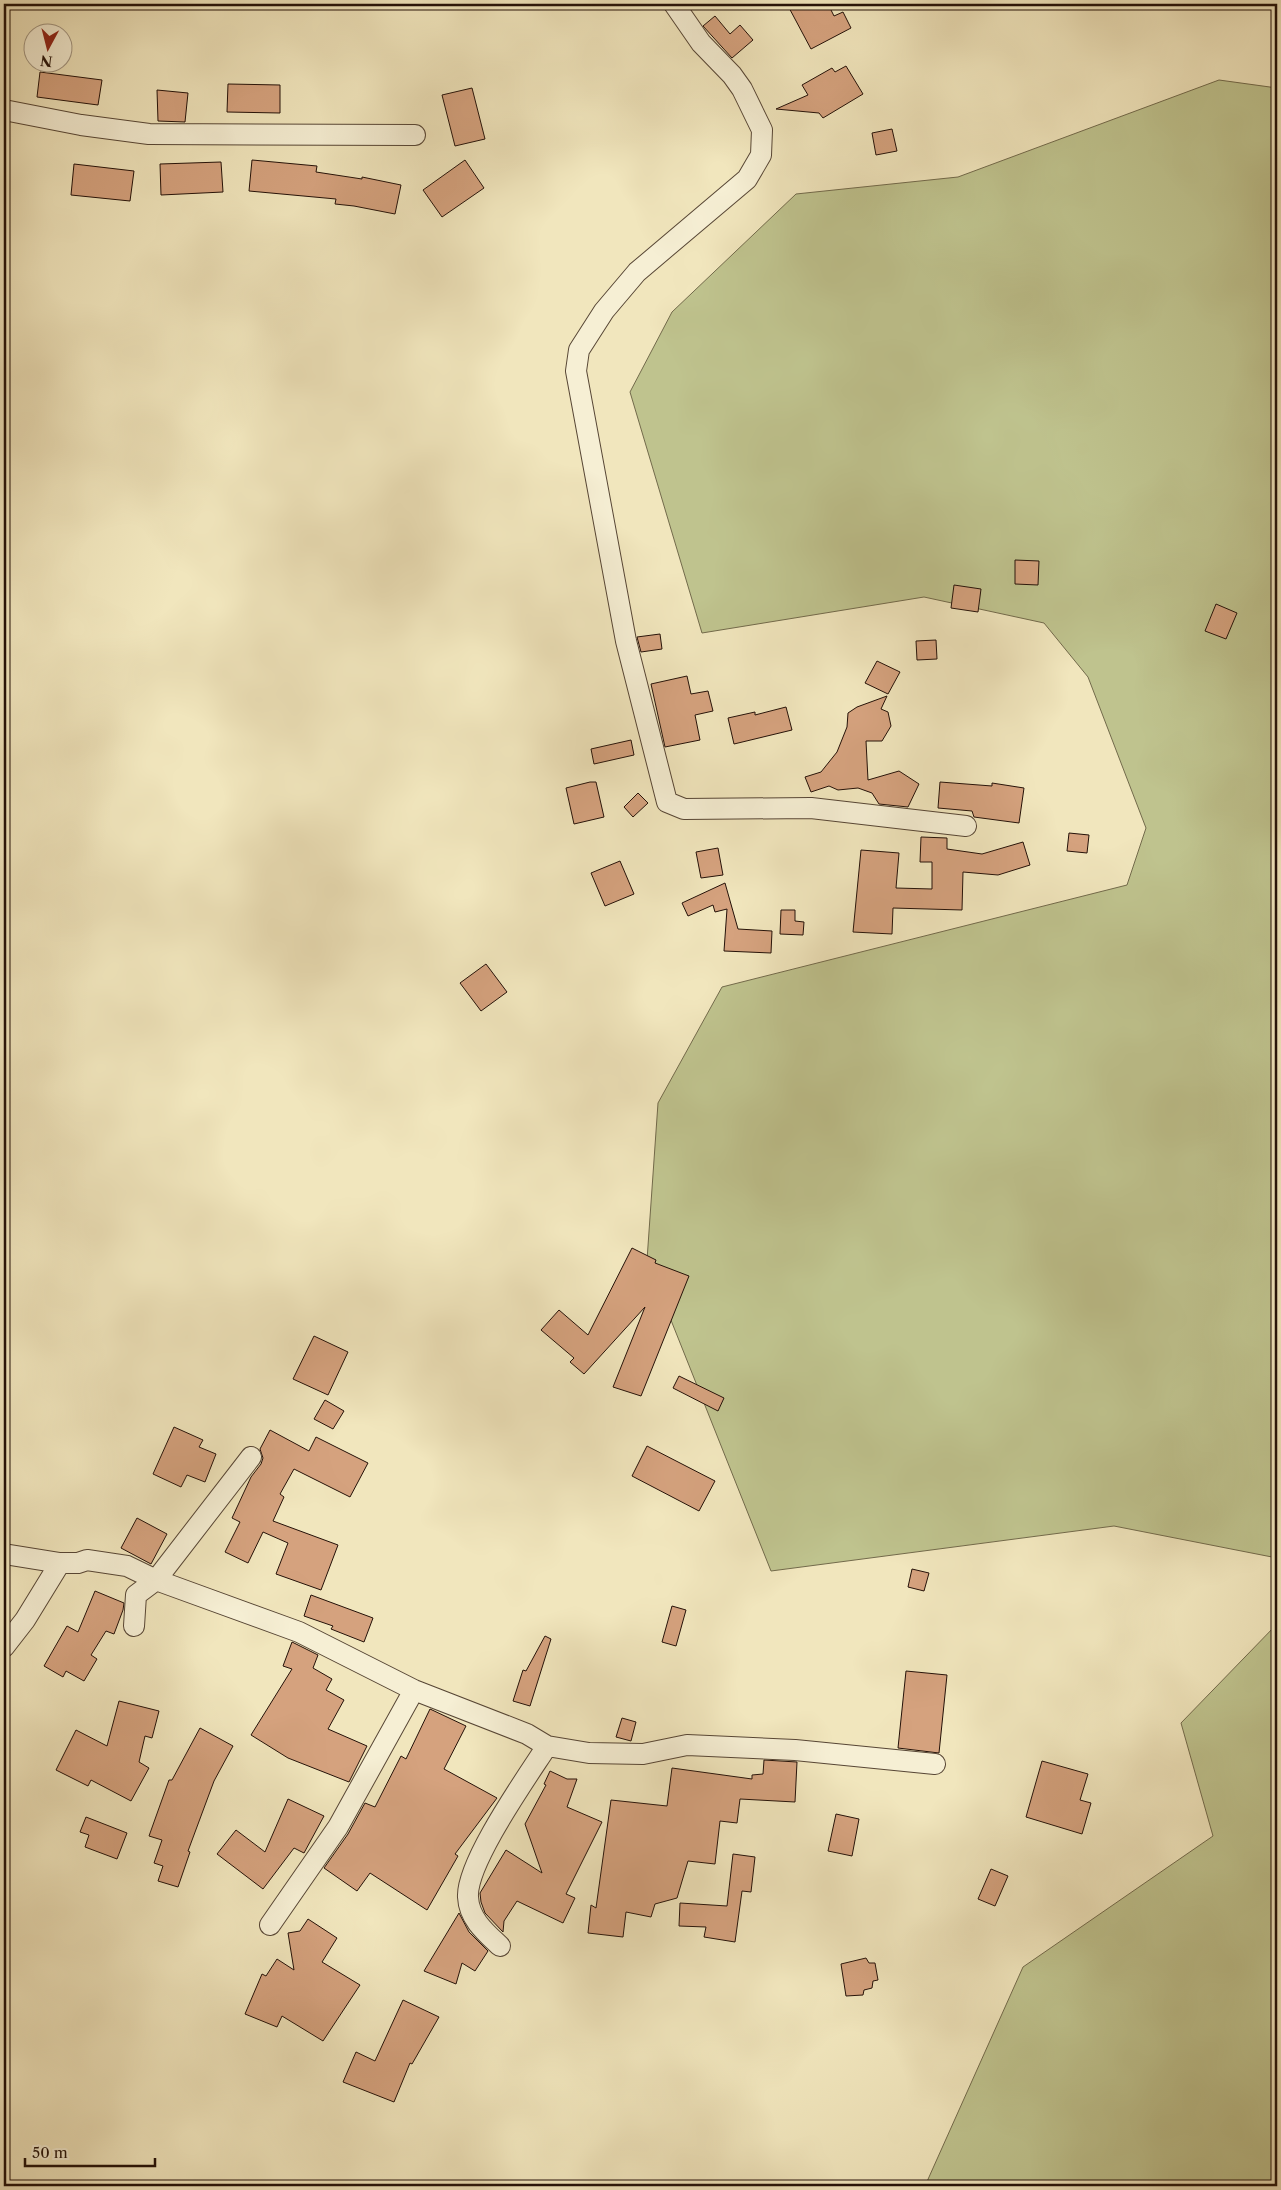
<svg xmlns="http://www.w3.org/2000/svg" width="1281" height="2190" font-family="'Libre Caslon Text',serif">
  <rect width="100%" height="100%" fill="#f1e6bd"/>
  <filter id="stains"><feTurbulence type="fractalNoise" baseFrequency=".004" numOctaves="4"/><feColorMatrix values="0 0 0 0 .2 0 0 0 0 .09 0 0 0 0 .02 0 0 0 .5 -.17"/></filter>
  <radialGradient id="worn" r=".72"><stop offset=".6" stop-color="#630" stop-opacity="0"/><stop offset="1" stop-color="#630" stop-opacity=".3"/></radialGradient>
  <!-- green -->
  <path fill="#bfc38e" stroke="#726a4b" d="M1219 80 1277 88V1558L1114 1526 771 1571 647 1260 658 1103 722 987 1127 885 1146 828 1088 677 1044 623 924 597 702 633 630 392 672 312 796 194 958 177Z
    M1277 1624V2186H925L1023 1967 1213 1836 1181 1723Z"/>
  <!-- building -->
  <path fill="#d5a27e" stroke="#241108" d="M787 4H828L834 16 843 12 851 28 811 49Z
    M715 16 730 34 740 25 753 40 732 58 703 26Z
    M846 66 863 94 823 118 819 113 776 109 808 95 802 85 832 68 835 72Z
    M40 72 102 80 98 105 37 97Z
    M228 84 280 85V113L227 112Z
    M472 88 485 139 455 146 442 95Z
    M157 90 188 93 185 122 158 121Z
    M892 129 897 151 876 155 872 133Z
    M252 160 317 166 316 172 362 179V177L401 185 395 214 354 206 335 204 336 199 249 191Z
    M465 160 484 188 442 217 423 190Z
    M221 162 223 192 161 195 160 164Z
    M74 164 134 171 130 201 71 195Z
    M1015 560 1039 561 1038 585 1015 584Z
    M954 585 981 589 978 612 951 608Z
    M1216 604 1237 613 1226 639 1205 631Z
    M660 634 662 649 641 652 637 637Z
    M936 640 937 659 917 660 916 641Z
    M877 661 900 672 888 694 865 683Z
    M687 676 691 694 708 691 713 711 695 715 700 740 665 747 651 684Z
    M887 696 881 709 888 712 891 726 882 741H866L868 780 899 771 919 784 908 807 879 804 872 793 858 788 838 790 829 786 811 792 805 777 821 772 837 752 847 727 848 713 857 707Z
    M786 707 792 730 734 744 728 718 755 712V715Z
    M631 740 634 755 594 764 591 749Z
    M590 782H596L604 817 574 824 566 788Z
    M940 782 992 786V783L1024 788 1019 823 974 817 972 811 938 808Z
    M638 793 648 803 633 817 624 807Z
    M1069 833 1089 835 1087 853 1067 851Z
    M921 837 947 838V849L982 854 1023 842 1030 865 998 875 963 872 962 910 893 908 892 934 853 932 861 850 899 853 896 888 932 889V862H920Z
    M718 848 723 875 701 878 696 852Z
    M620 861 634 894 605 906 591 873Z
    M725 883 738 929 772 931 771 953 724 951 727 909 715 912 713 905 688 916 682 903Z
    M781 910H795V921L804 922 803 935 780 934Z
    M486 964 507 992 481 1011 460 983Z
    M632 1248 656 1260 655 1263 689 1276 641 1396 613 1387 645 1307 584 1374 570 1362 574 1358 541 1330 559 1310 588 1335Z
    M314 1336 348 1352 328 1395 293 1379Z
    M679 1376 724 1398 718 1411 673 1388Z
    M325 1400 344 1411 333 1429 314 1419Z
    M174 1427 203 1440 199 1447 216 1454 205 1482 187 1475 181 1487 153 1474Z
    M270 1430 309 1451 316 1437 368 1463 350 1497 294 1469 280 1494 284 1497 273 1521 338 1545 321 1590 276 1574 288 1543 263 1532 248 1563 225 1552 240 1522 232 1518 251 1477 261 1464 263 1458 260 1449Z
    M647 1446 715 1481 699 1511 632 1476Z
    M137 1518 167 1534 151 1564 121 1548Z
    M912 1569 929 1573 924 1591 908 1587Z
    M95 1591 124 1603 123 1610 114 1634 106 1631 91 1655 97 1659 84 1681 66 1671 63 1677 44 1666 67 1626 78 1632Z
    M311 1595 373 1618 364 1642 331 1629 333 1626 304 1616Z
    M672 1606 686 1610 676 1646 662 1642Z
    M545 1636 551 1639 530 1706 513 1701 523 1670 526 1671Z
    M292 1642 318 1655 313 1668 332 1679 326 1690 344 1700 328 1729 367 1746 349 1782 288 1758 251 1735 292 1669 283 1666Z
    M906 1671 947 1675 939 1753 898 1748Z
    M119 1701 159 1711 152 1738 145 1736 139 1762 149 1768 131 1801 91 1780 88 1786 56 1770 76 1730 107 1746Z
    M430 1709 466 1726 444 1769 497 1798 455 1854 458 1856 427 1910 370 1873 357 1891 324 1868 348 1834 365 1803 375 1807 401 1756 406 1759Z
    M622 1718 636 1722 631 1741 616 1737Z
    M200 1728 233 1746 214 1781 188 1851 190 1852 178 1887 158 1881 163 1866 154 1863 162 1840 149 1836 169 1780H172Z
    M764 1760 797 1762 795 1802 740 1799 737 1823 720 1821 715 1864 688 1861 677 1898 655 1904 651 1917 626 1912 623 1937 588 1933 591 1905 596 1908 611 1800 667 1806 672 1768 752 1779V1775L763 1774Z
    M1042 1761 1088 1774 1080 1800 1091 1803 1082 1834 1026 1817Z
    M550 1771 567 1779H577L567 1807 602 1822 566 1894 575 1898 563 1923 517 1901 504 1921 503 1932 485 1913 481 1902 480 1893 506 1850 542 1873 525 1824 546 1785 544 1784Z
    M288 1799 324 1816 304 1853 294 1848 263 1889 217 1854 236 1830 265 1852Z
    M836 1814 859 1819 852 1856 828 1851Z
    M86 1817 127 1833 117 1859 85 1847 89 1835 80 1832Z
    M733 1854 755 1857 751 1892 742 1891 735 1942 704 1937 706 1927 679 1926 680 1903 727 1906Z
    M991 1869 1008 1876 995 1906 978 1899Z
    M459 1913 469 1932 488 1951 475 1971 462 1963 456 1984 424 1971Z
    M308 1919 337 1938 322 1962 360 1985 323 2041 282 2016 277 2027 245 2014 262 1974 266 1976 277 1959 294 1970 288 1933 300 1931Z
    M866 1958 869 1963H875L878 1980 873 1981 872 1988 864 1990 863 1995 846 1996 841 1964Z
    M403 2000 439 2017 412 2064 410 2063 394 2102 343 2082 356 2052 375 2061Z"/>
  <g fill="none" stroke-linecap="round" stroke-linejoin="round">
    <!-- minor casing -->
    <g stroke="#574635" stroke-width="22">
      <path id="minor" d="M674 4 701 43 732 75 742 89 762 130 761 155 747 179 637 272 604 311 579 350 576 371 626 641 667 802 684 809 811 808 966 826
        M4 110 81 125 149 134 415 135
        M4 1554 60 1563
        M134 1626 136 1595 156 1580 251 1457
        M4 1647 25 1620 60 1563H78L87 1560 127 1566 156 1580 299 1632 414 1690 527 1734 547 1746 589 1753 643 1754 687 1745 795 1750 935 1764
        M270 1925 338 1827 414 1690
        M500 1946C486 1933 469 1919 468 1897 466 1863 527 1777 547 1746"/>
    </g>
    <!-- minor -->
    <use href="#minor" stroke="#f6efd4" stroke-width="20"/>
  </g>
  <!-- margin -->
  <rect width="1281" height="2190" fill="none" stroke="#f1e6bd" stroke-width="20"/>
  <rect x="5" y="5" width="1271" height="2180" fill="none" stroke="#241108" stroke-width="2.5"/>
  <rect x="10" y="10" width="1261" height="2170" fill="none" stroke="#241108"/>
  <!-- north arrow -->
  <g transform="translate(48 48) rotate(187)"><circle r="24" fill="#f6efd4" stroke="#a29682"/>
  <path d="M0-4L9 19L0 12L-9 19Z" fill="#8f2418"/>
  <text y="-8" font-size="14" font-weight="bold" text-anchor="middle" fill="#241108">N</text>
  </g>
  <!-- scale -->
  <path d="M25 2158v8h130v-8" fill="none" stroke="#241108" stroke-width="2.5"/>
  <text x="32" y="2158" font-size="15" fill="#241108" stroke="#f6efd4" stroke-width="4" paint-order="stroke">50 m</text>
  <rect width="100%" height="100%" filter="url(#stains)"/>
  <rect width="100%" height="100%" fill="url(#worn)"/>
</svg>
